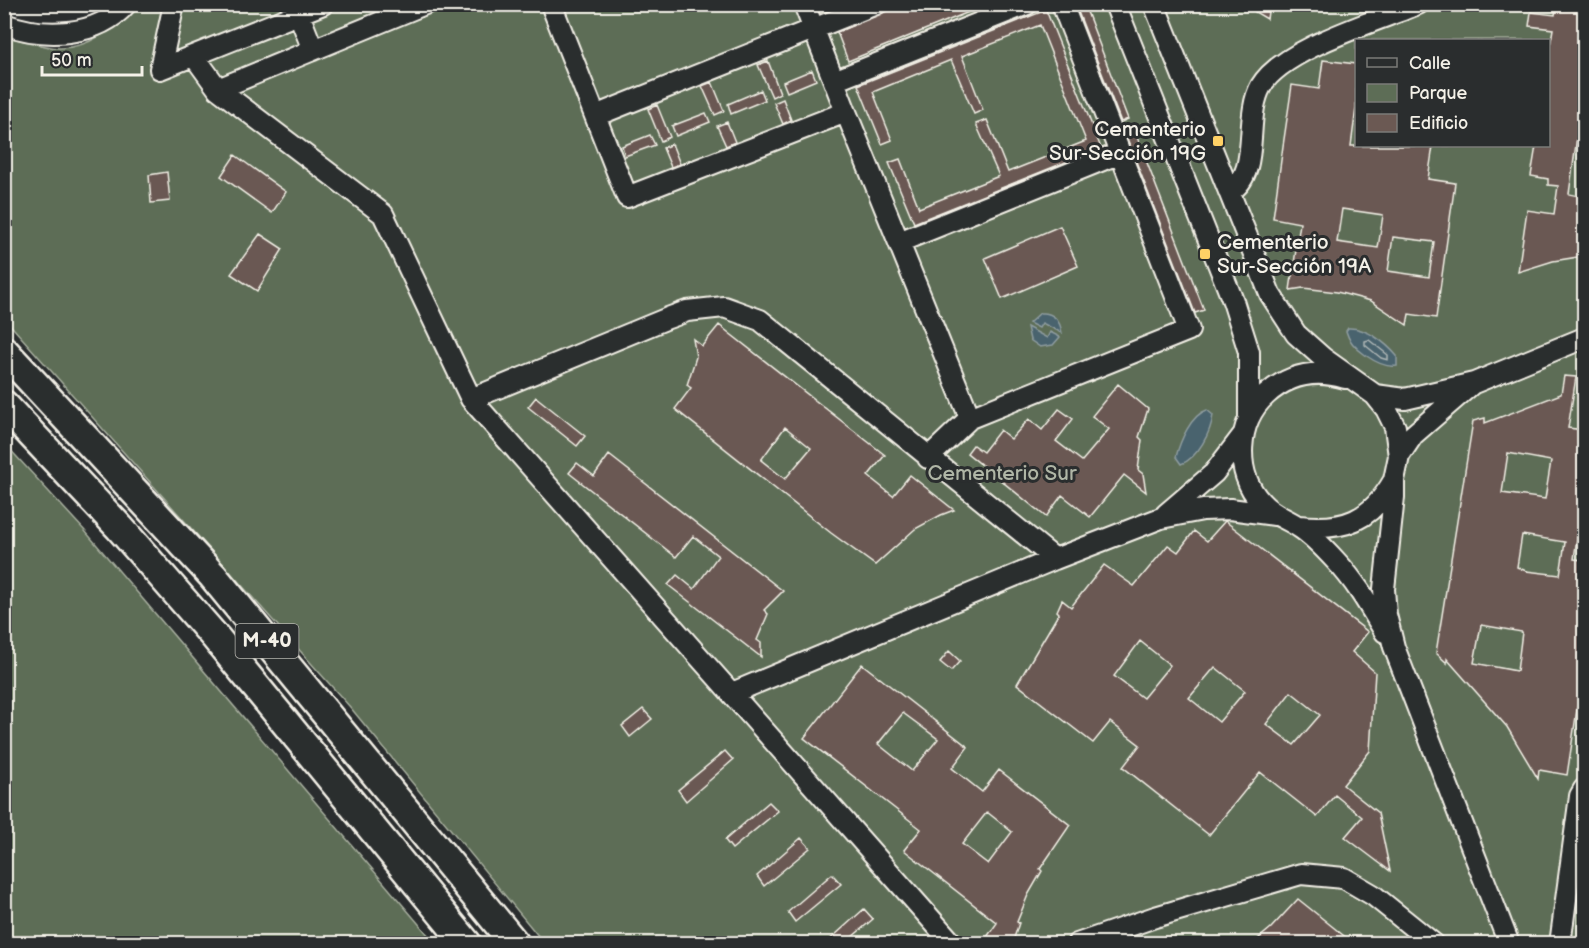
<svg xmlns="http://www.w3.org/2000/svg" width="1589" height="948" font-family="'Balsamiq Sans',sans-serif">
  <rect width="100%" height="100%" fill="#2a2d2e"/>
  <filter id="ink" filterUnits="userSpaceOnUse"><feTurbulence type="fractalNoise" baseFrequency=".0167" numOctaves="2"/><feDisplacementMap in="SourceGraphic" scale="12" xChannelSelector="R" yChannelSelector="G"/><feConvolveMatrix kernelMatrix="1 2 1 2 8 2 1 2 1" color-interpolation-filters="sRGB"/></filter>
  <g filter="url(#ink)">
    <!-- green -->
    <path fill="#5d6d56" stroke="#a8af9f" stroke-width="1.5" fill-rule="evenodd" d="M139 4 1584 5V943H544L350 707 5 319 4 36C22 40 42 47 59 48 92 49 117 24 139 4ZM1356 40H1548V146H1356Z
      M5 444 85 531 435 943H5Z"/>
    <!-- water -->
    <path fill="#4a636e" stroke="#8e9c9f" stroke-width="1.5" d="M1040 313C1054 312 1060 320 1062 333L1042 323 1039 328 1029 323Z
      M1027 327 1047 338 1050 332 1060 337 1053 345 1040 347 1030 340Z
      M1348 328C1366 327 1386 343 1397 356V366C1380 369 1350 348 1346 331Z
      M1207 410 1213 415C1211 432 1198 458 1181 464L1176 457C1180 441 1191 415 1207 410Z"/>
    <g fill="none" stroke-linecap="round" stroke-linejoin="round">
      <!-- shore -->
      <path stroke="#b0b8b7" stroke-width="1.5" d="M1369 340 1388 355V360L1381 358 1365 345V341Z"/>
    </g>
    <!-- building -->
    <path fill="#6b5953" stroke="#f4f1e8" stroke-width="1.5" fill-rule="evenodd" d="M908 4 986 5 848 61 837 32 894 8 895 10Z
      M1075 4H1084L1128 119 1121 122Z
      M1257 4H1269L1267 19 1255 12Z
      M1557 4H1569V9L1584 11V88L1569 194 1584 197V256L1553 261 1518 272 1527 210 1554 214 1558 186 1548 185V179L1531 176 1536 146H1548V58L1553 29 1529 26 1531 12 1555 15Z
      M1046 10 1101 148 914 223 889 163 900 159 919 208 999 176 976 124 987 120 1008 172 1086 141 1040 25 962 56 983 110 974 114 951 60 873 92 892 140 882 144 858 85Z
      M1323 60 1356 64V108L1351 146H1433L1428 179 1455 183 1436 318 1409 314 1407 325 1371 301 1337 292 1303 288 1290 290 1300 223 1273 218 1283 146 1292 85 1319 89ZM1342 209 1383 215 1378 248 1337 242ZM1393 237 1434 242 1429 277 1388 271Z
      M768 61 780 93 772 97 758 65Z
      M812 70 816 80 787 92 783 82Z
      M712 82 724 111 715 115 702 86Z
      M761 90 765 100 731 114 728 104Z
      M783 99 791 120 783 124 774 103Z
      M657 105 670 137 661 141 648 109Z
      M706 113 710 122 676 136 672 126Z
      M727 122 735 142 726 146 717 126Z
      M1132 124 1204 310 1195 313 1123 128Z
      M650 135 655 145 625 156 622 146Z
      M672 144 680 164 671 167 663 148Z
      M235 155 286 192 272 213 221 176Z
      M167 172 170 201 151 203 149 175Z
      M1060 226 1078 266 1002 299 985 258Z
      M260 234 283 249 257 291 231 274Z
      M719 325 885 455 868 476 893 496 910 475 954 510 941 515 915 529 875 565 831 533 675 409 691 388 687 385 696 357 693 339 702 346ZM785 427 811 448 785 479 761 460Z
      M1564 376 1576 377 1568 428 1584 430V491L1574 559 1584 560V664L1567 775 1539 770 1538 779 1507 727 1447 659V663L1436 653 1473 421 1485 418V423L1561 394ZM1508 453 1551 461 1545 499 1502 493ZM1522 535 1565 542 1560 575 1526 571 1517 567ZM1481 625 1522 632 1517 671 1474 663Z
      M1118 384 1148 409 1139 437 1142 440 1138 470 1143 474 1146 492 1124 475 1090 517 1062 495 1046 517 967 453 973 445 983 452 1000 430 1011 439 1029 419 1042 430 1059 409 1073 419 1056 441 1082 461 1109 429 1092 416Z
      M536 397 585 436 577 446 528 407Z
      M609 455 783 591 764 610 768 614 757 640 761 643V657L668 585 677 575 694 589 718 556 693 536 676 557 569 473 577 463 594 476Z
      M1225 521 1368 632 1352 652 1375 672 1370 751 1343 785 1378 813 1390 871 1345 837 1362 817 1335 795 1317 817 1260 772 1209 835 1123 767 1140 745 1110 722 1093 743 1017 684 1059 613 1057 611 1062 600 1071 607 1104 565 1134 586 1168 545 1178 552 1194 531 1207 541ZM1140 641 1170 665 1143 698 1114 676ZM1215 667 1245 691 1219 722 1189 698ZM1291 692 1320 715 1294 745 1266 724Z
      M949 651 960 661 951 671 940 662Z
      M862 664 968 747 952 768 982 792 999 770 1070 825 1040 869 1042 871 1028 895 1017 922 1019 923 1012 944H982L997 923 904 850 921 829 804 738ZM903 713 938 739 912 771 878 744ZM987 812 1012 832 988 864 962 844Z
      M643 709 652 719 630 737 622 726Z
      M725 751 733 760 686 801 678 790Z
      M769 802 778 811 732 849 725 840Z
      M801 838 810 848 764 886 757 876Z
      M832 874 841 884 795 922 788 912Z
      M1298 899 1333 927 1354 944H1252L1271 928Z
      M864 909 873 919 844 944H825Z"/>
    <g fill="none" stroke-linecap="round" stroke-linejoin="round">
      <!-- minor casing -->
      <g stroke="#f4f1e8" stroke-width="24">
        <path id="minor" d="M174 4 160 69 323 4
          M295 4 313 50
          M551 4 627 197 846 112 970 418 928 458
          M804 4 846 112
          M1115 4 1233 301 1249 352V417
          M1154 4 1270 294 1296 334 1323 358 1375 395 1386 409 1395 427 1399 456 1394 480V497L1384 589 1386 615 1394 647 1509 944
          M4 24C43 38 97 38 126 4
          M194 56 218 89 383 214 471 399 953 944
          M834 81 1027 4
          M218 89 425 4
          M595 116 876 4
          M1229 192C1262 173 1243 118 1261 86 1282 49 1377 21 1418 4
          M899 242 1120 153
          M1345 378C1315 369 1289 374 1266 395 1236 422 1234 473 1261 502 1272 515 1286 518 1299 527 1312 535 1325 549 1336 561 1356 582 1370 607 1385 632
          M1375 395 1405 399 1474 383 1584 338
          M471 399 668 318 687 311 724 307 760 320 1055 559
          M970 418 1189 330 1062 4
          M1399 456 1413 435 1472 384
          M1166 514 1214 473 1243 435
          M1299 526C1344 531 1371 521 1394 480
          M732 693 1055 559 1161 518 1203 510 1230 509 1275 515
          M1077 944 1155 917 1301 874 1344 878 1373 895 1434 944
          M1560 944 1580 796 1584 789"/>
      </g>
      <!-- highway casing -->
      <g stroke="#f4f1e8" stroke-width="33">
        <path id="highway" d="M4 351 213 576 515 944
          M4 405 120 528 216 638 467 944"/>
      </g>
      <!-- minor -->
      <use href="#minor" stroke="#2a2d2e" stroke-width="20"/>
      <!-- highway -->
      <use href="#highway" stroke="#2a2d2e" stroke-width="28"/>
    </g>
  </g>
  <!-- markers -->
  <g fill="#ffd166" stroke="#2a2d2e" stroke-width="2">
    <rect x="1212" y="135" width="12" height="12" rx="3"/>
    <rect x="1199" y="248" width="12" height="12" rx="3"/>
  </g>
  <g text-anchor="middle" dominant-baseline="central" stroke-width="6" stroke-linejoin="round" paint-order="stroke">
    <!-- shield labels -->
    <rect fill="#2a2d2e" stroke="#b7b6b0" stroke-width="1.5" x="235.5" y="624" width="63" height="34" rx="4.5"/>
    <g font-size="20" font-weight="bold" fill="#f4f1e8">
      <text x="267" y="641">M-40</text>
    </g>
    <!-- poi labels -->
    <g font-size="21" fill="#f4f1e8" stroke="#2a2d2e" text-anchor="end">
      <text x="1206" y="129">Cementerio<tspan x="1206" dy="24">Sur-Sección 19G</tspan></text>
      <text x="1217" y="242" text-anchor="start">Cementerio<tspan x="1217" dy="24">Sur-Sección 19A</tspan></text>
    </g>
    <!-- park labels -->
    <g font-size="21" fill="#b0b6a6" stroke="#2a2d2e">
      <text x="1002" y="473">Cementerio Sur</text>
    </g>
  </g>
  <!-- margin -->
  <rect width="1589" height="948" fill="none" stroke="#2a2d2e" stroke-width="24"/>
  <rect x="12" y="12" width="1565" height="924" fill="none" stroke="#f4f1e8" stroke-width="2" filter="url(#ink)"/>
  <!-- legend -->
  <rect x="1355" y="39" width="195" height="108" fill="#2a2d2e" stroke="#7b7b78" stroke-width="1.5"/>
  <rect x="1367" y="58" width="30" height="9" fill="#2a2d2e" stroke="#7b7b78" stroke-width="1.5"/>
  <text x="1409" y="69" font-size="18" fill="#f4f1e8">Calle</text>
  <rect x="1367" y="84" width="30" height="18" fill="#5d6d56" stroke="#7b7b78" stroke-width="1.5"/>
  <text x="1409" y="99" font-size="18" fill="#f4f1e8">Parque</text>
  <rect x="1367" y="114" width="30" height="18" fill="#6b5953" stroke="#7b7b78" stroke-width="1.5"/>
  <text x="1409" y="129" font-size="18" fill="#f4f1e8">Edificio</text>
  <!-- scale -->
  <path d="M42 66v9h100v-9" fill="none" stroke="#f4f1e8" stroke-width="3"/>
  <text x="51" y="66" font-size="18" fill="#f4f1e8" stroke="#2a2d2e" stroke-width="4.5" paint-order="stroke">50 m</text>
</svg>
